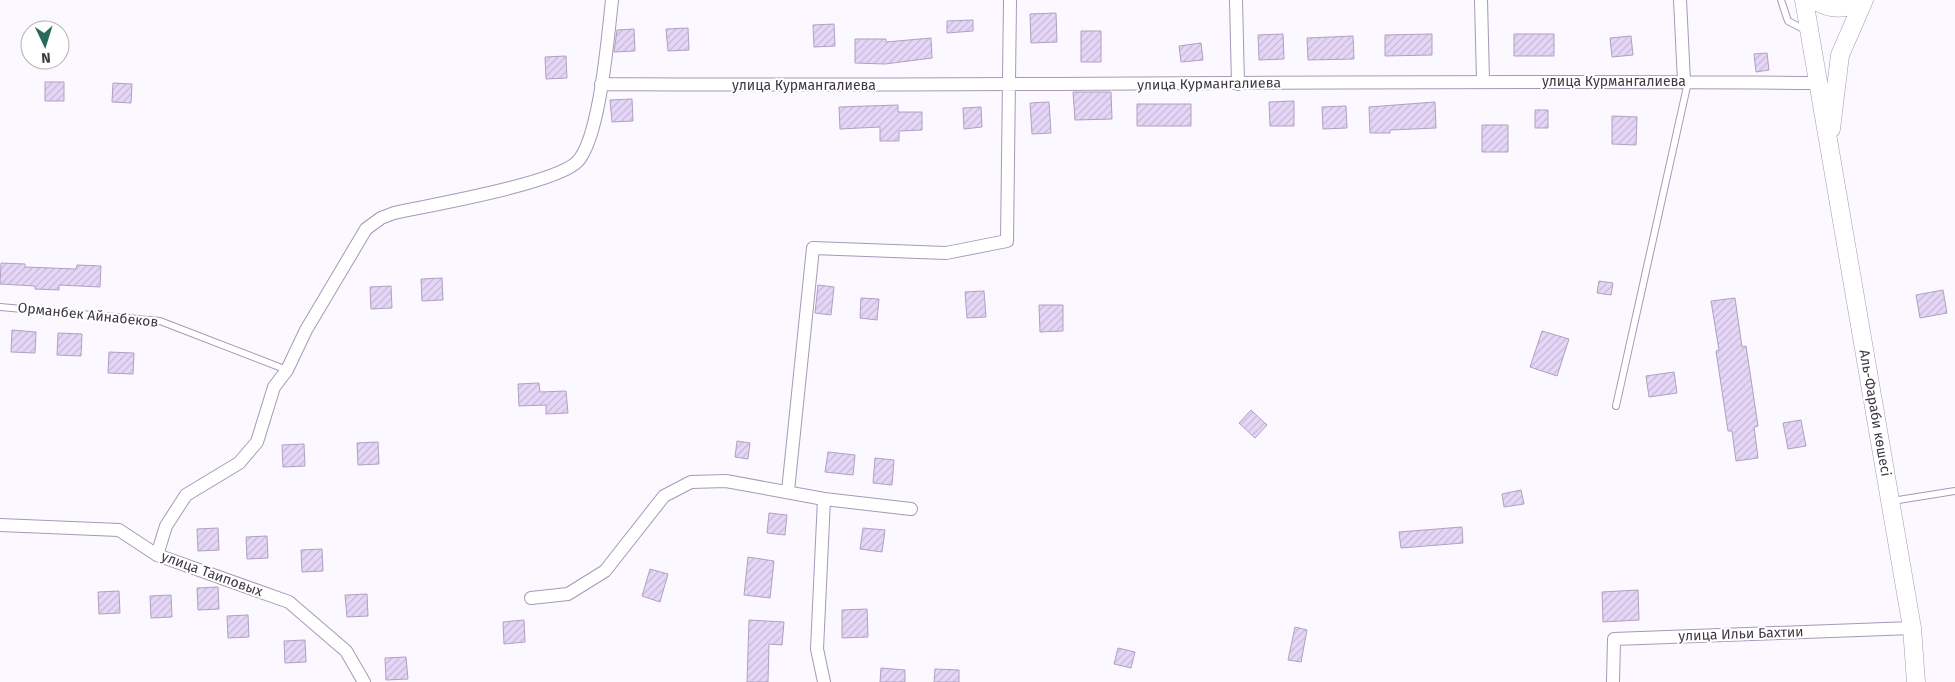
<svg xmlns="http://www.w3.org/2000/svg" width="1955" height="682" font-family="'Fira Sans',sans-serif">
  <defs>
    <pattern id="building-hatch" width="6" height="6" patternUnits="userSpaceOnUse" patternTransform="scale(1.25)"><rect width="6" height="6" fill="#e5d6f7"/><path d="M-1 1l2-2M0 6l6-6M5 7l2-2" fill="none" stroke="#c6b8d5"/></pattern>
  </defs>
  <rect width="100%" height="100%" fill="#fbf8ff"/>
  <!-- building -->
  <path fill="url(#building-hatch)" stroke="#b0a1c1" d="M1056 13 1057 42 1031 43 1030 14Z
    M973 20V31L947 33V21Z
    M834 24 835 46 814 47 813 25Z
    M688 28 689 50 668 51 666 29Z
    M634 29 635 51 614 52 617 30Z
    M1081 31H1101V62H1081Z
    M1283 34 1284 59 1259 60 1258 35Z
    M1432 34V55L1385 56V35Z
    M1514 34H1554V56H1514Z
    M1353 36 1354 59 1308 60 1307 38Z
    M1631 36 1633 55 1612 57 1610 38Z
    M931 38 932 58 885 64 855 63V39H886V42Z
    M1201 43 1203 60 1181 62 1179 46Z
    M1767 53 1769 70 1756 72 1754 54Z
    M566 56 567 78 546 79 545 57Z
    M45 82H64V101H45Z
    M113 83 132 84 131 103 112 102Z
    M1073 92H1111L1112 119 1075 120Z
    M632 99 633 121 612 122 610 100Z
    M1294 101V126H1270L1269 102Z
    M1049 102 1051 133 1032 134 1030 103Z
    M1435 102 1436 128 1390 130V133H1370L1369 107Z
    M1137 104H1191V126H1137Z
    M898 105V112H922V130L899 131V141H880V127L840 129 839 107Z
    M1346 106 1347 128 1323 129 1322 107Z
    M981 107 982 127 964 129 963 108Z
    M1535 110H1548V128H1535Z
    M1612 116 1637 117 1636 145 1612 144Z
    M1482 125H1508V152H1482Z
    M1 263 25 264V267L76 269 77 265 101 266 100 287 59 285V290L35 289V286L0 284Z
    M442 278 443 300 422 301 421 279Z
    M1599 281 1613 283 1611 295 1597 293Z
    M818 285 834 287 831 315 815 313Z
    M391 286 392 308 371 309 370 287Z
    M1943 290 1947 313 1920 318 1916 295Z
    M984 291 986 317 967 318 965 292Z
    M861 298 879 299 877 320 860 318Z
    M1735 298 1742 347 1746 346 1758 426 1754 427 1758 458 1736 461 1732 431H1728L1716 351 1719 350 1711 301Z
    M1039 305H1063V331L1040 332Z
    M12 330 36 332 35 353 11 352Z
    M1542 331 1569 339 1557 376 1530 367Z
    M58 333 82 334 81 356 57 355Z
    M109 352 134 353 133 374 108 373Z
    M1674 372 1677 393 1649 397 1646 376Z
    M539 383 540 392 566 391 568 413 546 414V405L519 406 518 384Z
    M1251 410 1267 425 1255 438 1239 423Z
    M1801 420 1806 446 1788 449 1783 423Z
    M737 441 750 443 748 459 735 457Z
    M378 442 379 464 358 465 357 443Z
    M304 444 305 466 283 467 282 445Z
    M828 452 855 455 853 475 825 472Z
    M875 458 894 460 892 485 873 483Z
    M1521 490 1524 504 1504 507 1502 494Z
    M769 513 787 515 785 535 767 533Z
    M1462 527 1463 543 1401 548 1399 532Z
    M218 528 219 550 198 551 197 529Z
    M863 528 885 530 882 552 860 549Z
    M267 536 268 558 247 559 246 537Z
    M322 549 323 571 302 572 301 550Z
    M748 557 774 561 770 598 744 595Z
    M650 569 668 574 660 602 642 596Z
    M218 587 219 609 198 610 197 588Z
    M1638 590 1639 620 1603 622 1602 592Z
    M119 591 120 613 99 614 98 592Z
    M367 594 368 616 347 617 345 595Z
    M171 595 172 617 151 618 150 596Z
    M867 609 868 637 842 638V610Z
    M248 615 249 637 228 638 227 616Z
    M524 620 525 642 504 644 503 622Z
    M749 620 784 622 782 645 769 644 768 682H747Z
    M1295 627 1307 630 1301 662 1288 660Z
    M305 640 306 662 285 663 284 641Z
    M1118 648 1135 652 1131 668 1114 664Z
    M406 657 408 679 386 680 385 658Z
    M881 668 905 670V682H880Z
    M935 669 959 670V682H934Z"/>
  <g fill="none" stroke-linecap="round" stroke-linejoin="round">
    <!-- lane casing -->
    <g stroke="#a798b8" stroke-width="8">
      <path id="lane" d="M1781 0 1788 21 1807 31
        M0 307 160 321 287 370
        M1616 406 1688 82
        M1892 501 1955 491"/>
    </g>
    <!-- street casing -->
    <g stroke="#a798b8" stroke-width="14">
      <path id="street" d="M1236 0 1238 84
        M1481 0 1483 80
        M1680 0 1684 81
        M601 84C1007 87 1412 79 1817 83
        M788 491 813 248 946 253 1007 241 1010 0
        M824 499 817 649 824 682
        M0 525 119 530 157 555 289 602 346 651 364 682
        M157 555 166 526 186 495 239 463 257 442 274 387 287 370 306 330 366 229 381 218 394 213C430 205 554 184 577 162 600 139 608 35 612 0
        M531 598 568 594 605 571 664 496 691 482 726 481 824 499 911 509
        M1613 682 1614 639 1912 628"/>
    </g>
    <!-- secondary casing -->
    <g stroke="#a798b8" stroke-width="19">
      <path id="secondary" d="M1804 0 1912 628 1916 682
        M1814 0C1829 9 1845 11 1860 0
        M1831 129 1840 55 1864 0"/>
    </g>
    <!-- lane -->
    <use href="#lane" stroke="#fff" stroke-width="6"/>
    <!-- street -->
    <use href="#street" stroke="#fff" stroke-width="12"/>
    <!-- secondary -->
    <use href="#secondary" stroke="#fff" stroke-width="18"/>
  </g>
  <g text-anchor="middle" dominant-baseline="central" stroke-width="4" stroke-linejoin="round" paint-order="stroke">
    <!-- street labels -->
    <g font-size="14" fill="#3e3845" stroke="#fff">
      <text x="1614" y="81">улица Курмангалиева</text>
      <text transform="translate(1209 84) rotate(-1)">улица Курмангалиева</text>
      <text x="804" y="85">улица Курмангалиева</text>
      <text transform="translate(88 315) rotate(6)">Орманбек Айнабеков</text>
      <text transform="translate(1875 413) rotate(80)">Аль-Фараби көшесі</text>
      <text transform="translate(212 574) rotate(20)">улица Таиповых</text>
      <text transform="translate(1741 634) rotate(-2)">улица Ильи Бахтии</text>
    </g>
  </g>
  <!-- north arrow -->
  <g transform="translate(45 45) rotate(176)"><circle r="24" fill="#ffffff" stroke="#b2afb5"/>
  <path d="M0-4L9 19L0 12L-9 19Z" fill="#286a5a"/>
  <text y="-8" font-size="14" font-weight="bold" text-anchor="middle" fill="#3e3845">N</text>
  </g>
</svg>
